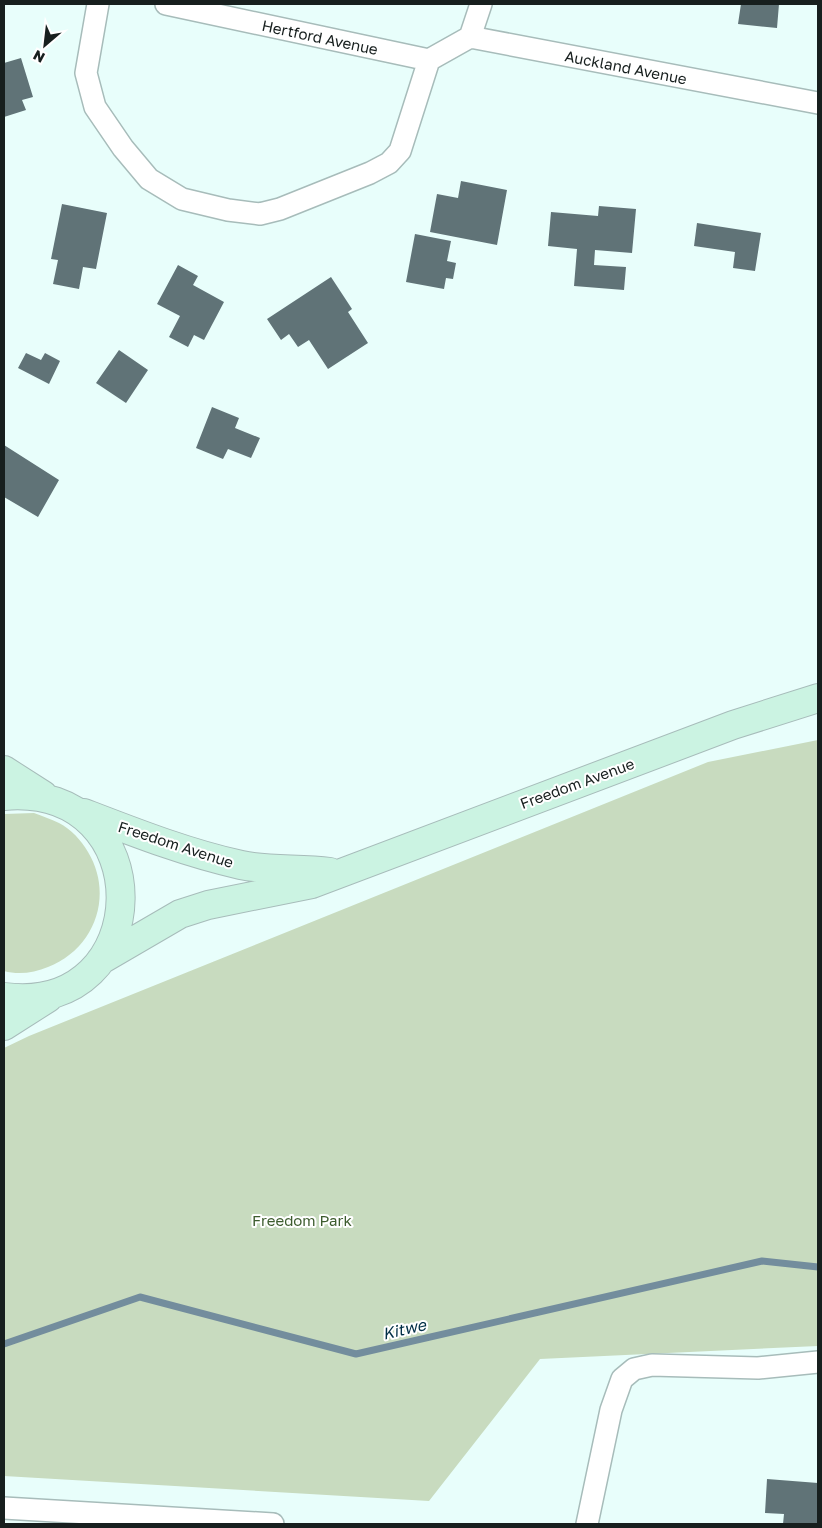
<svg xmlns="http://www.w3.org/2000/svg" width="822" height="1528" font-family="'Golos Text',sans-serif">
  <rect width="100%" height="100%" fill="#e8fefb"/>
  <!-- green -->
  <path fill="#c8dbbf" d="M818 740V1346L540 1359 429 1501 4 1476V1048L29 1036 708 762Z
    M34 813C42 816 51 819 59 823 71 829 81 840 88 852 114 895 95 949 48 967 34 973 18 975 4 971V814Z"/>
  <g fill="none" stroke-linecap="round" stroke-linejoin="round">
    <!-- stream -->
    <path stroke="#738d9d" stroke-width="7" d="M4 1344 140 1297 356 1354 762 1261 818 1267"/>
  </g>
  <!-- building -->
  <path fill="#607377" d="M741 4H779L777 28 738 24Z
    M21 58 33 97 22 100 26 110 4 117V63Z
    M461 181 507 190 497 245 430 232 437 194 458 198Z
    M62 204 107 213 96 269 83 267 79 289 53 284 58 260 51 259Z
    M599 206 636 209 632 253 595 250 594 265 626 267 624 290 574 286 577 249 548 246 551 212 598 216Z
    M697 223 761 233 755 271 733 268 735 252 694 246Z
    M415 234 451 241 447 261 456 263 453 279 446 278 444 289 406 282Z
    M178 265 198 276 193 285 224 302 204 340 194 335 188 347 169 337 180 316 157 304Z
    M331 277 352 309 348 312 368 343 328 369 309 340 298 347 289 334 281 340 267 319Z
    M119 350 148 370 126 403 96 383Z
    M26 353 41 360 45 353 60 361 49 384 18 368Z
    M212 407 239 418 235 428 260 438 251 458 228 449 223 459 196 448Z
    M4 445 59 480 38 517 4 497Z
    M767 1479 818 1483V1524H783L784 1514 765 1513Z"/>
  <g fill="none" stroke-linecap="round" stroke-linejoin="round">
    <!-- minor casing -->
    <g stroke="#a7bcba" stroke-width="24">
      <path id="minor" d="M98 4 86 73 95 107 123 148 149 179 182 199 228 210 260 214 280 209 370 173 389 163 400 151 429 60
        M166 4 429 60 470 37
        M481 4 470 37 818 103
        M4 1508 273 1524
        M587 1524 611 1410 622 1379 634 1369 652 1365 758 1368 818 1362"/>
    </g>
    <!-- secondary casing -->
    <g stroke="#a7bcba" stroke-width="30">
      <path id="secondary" d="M4 770 43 795
        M4 796C162 782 157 1017 4 997
        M84 813C136 833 187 853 241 865 270 871 300 868 330 872
        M101 960 180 914 208 905 312 884 733 725 818 698
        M4 1026 48 998"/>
    </g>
    <!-- minor -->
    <use href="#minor" stroke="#fff" stroke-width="21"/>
    <!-- secondary -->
    <use href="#secondary" stroke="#cbf3e2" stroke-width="28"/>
  </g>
  <g text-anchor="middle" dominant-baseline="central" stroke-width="4" stroke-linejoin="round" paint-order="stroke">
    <!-- street labels -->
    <g font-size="15" fill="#171f1e" stroke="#fff">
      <text transform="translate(320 37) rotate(12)">Hertford Avenue</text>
      <text transform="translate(626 67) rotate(11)">Auckland Avenue</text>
      <text transform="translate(577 783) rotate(-20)">Freedom Avenue</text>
      <text transform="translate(176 844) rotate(18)">Freedom Avenue</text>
    </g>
    <!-- park labels -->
    <g font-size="15" fill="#3d5c2e" stroke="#fff">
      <text x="302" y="1220">Freedom Park</text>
    </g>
    <!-- water labels -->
    <g font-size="16" font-style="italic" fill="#002e46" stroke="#fff">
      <text transform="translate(404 1329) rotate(-13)">Kitwe</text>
    </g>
  </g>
  <!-- border -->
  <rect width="822" height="1528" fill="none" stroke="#171f1e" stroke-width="10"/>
  <!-- north arrow -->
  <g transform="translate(45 45) rotate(208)" stroke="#ffffff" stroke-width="4" paint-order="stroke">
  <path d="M0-4L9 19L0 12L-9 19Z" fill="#171f1e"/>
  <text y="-8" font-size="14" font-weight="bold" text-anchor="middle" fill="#171f1e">N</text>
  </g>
</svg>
